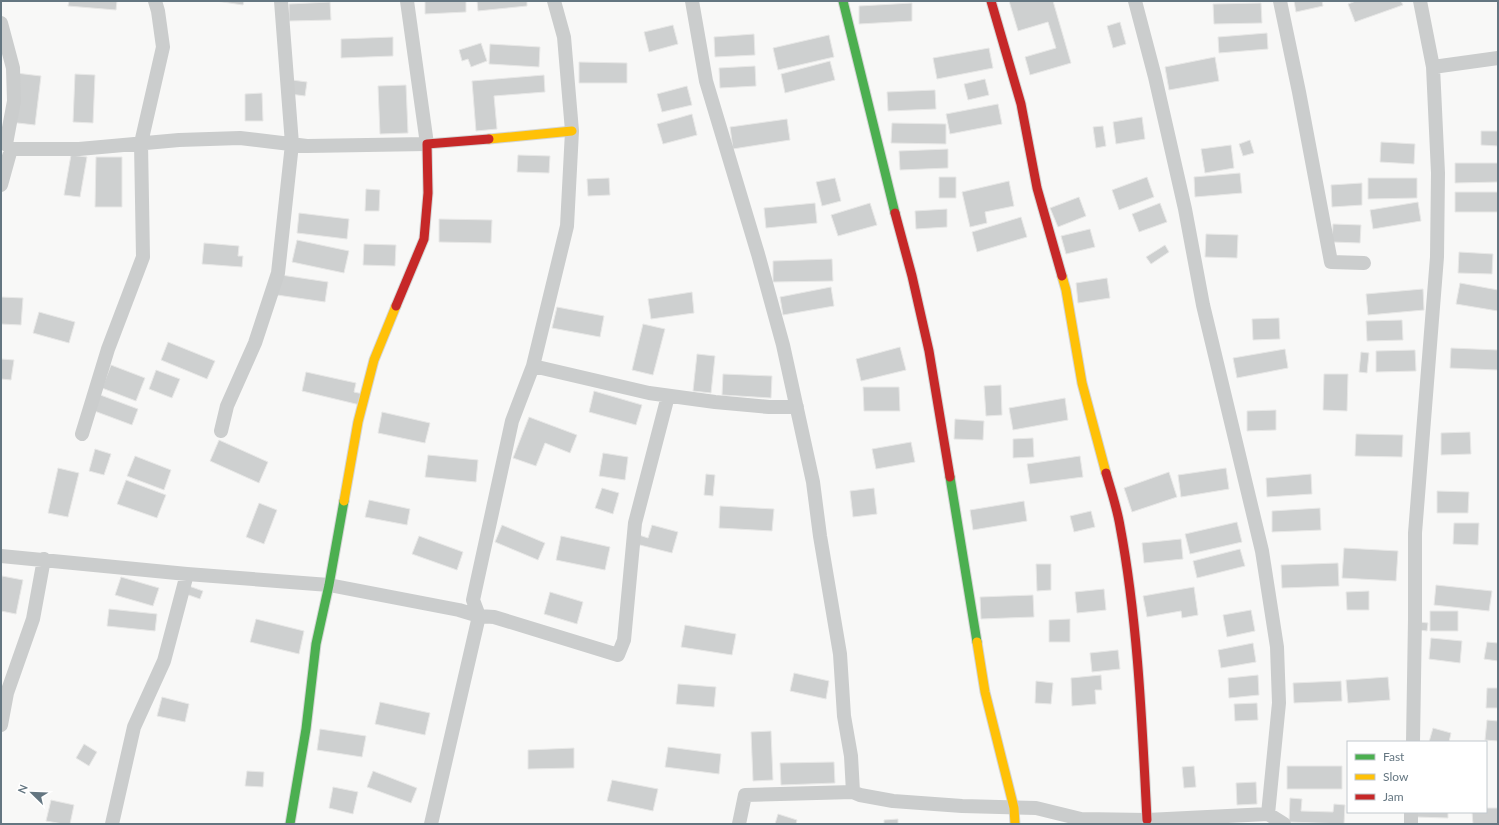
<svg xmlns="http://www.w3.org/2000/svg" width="1499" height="825" font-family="Lato,sans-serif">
  <rect width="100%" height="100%" fill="#f8f8f7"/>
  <!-- building -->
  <path fill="#ced0d0" stroke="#e8e8e7" d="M69 1H117L116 10 68 6Z
    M216 1H244L243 5Z
    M425 1H466V12L425 14Z
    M477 1H527V6L478 11Z
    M1009 1H1053L1071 63 1030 75 1025 57 1056 48 1048 22 1018 31Z
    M1294 1H1322L1323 6 1296 12Z
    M1356 1H1401L1403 5 1355 22 1348 4Z
    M330 2 331 20 289 21V4Z
    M912 3V21L859 24V6Z
    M1261 3 1262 23 1214 24 1213 4Z
    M1120 22 1126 44 1113 48 1107 26Z
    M673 25 678 44 649 52 644 32Z
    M1267 33 1268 49 1219 53 1218 37Z
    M754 34 755 55 715 57 714 37Z
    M829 35 834 57 778 70 773 48Z
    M393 37V56L341 58V39Z
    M481 43 487 61 471 67 468 59 462 61 459 50Z
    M490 44 540 47 539 67 489 64Z
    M989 48 993 68 937 79 933 58Z
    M1215 57 1219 81 1169 90 1165 67Z
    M830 61 835 80 785 93 781 74Z
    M579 62 627 63V83H579Z
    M755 66 756 86 720 88 719 68Z
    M16 73 41 76 35 125 9 122Z
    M75 74 95 75 93 123 73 122Z
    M544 75 545 92 494 96 497 129 476 131 472 81Z
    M985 79 989 95 968 100 964 84Z
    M292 80 307 82 305 96 290 94Z
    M406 85 408 133 380 134 378 86Z
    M687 86 692 105 662 112 657 94Z
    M935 90 936 109 888 111 887 92Z
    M262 93 263 121H245V94Z
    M998 104 1002 124 950 134 946 114Z
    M692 114 697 135 663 144 657 124Z
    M1142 117 1145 139 1116 144 1113 122Z
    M787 119 790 140 733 149 730 127Z
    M892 123 946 124V144L891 143Z
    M1103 126 1106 146 1096 148 1093 127Z
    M1481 131H1498V146L1481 145Z
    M1250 140 1254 153 1243 156 1239 144Z
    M1381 142 1415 144 1414 164 1380 162Z
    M1231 145 1234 168 1205 173 1201 149Z
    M948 149V168L900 170 899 151Z
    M71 155 87 157 80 197 64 195Z
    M518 155 550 156 549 173 517 172Z
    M96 157H122V207H95Z
    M1455 163H1498V182L1455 183Z
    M1240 173 1242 193 1195 197 1194 177Z
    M939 177H956V198H939Z
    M1147 177 1154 197 1119 210 1112 190Z
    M609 178 610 195 588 196 587 179Z
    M835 178 841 201 822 206 816 182Z
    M1368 178H1417V198L1368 199Z
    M1009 181 1014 206 985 212 987 223 970 227 962 192Z
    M1362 183V205L1332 207 1331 185Z
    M366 189 380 190 379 211H365Z
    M1455 192H1498V212H1455Z
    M1079 197 1086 216 1058 227 1050 208Z
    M1418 202 1421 221 1373 229 1370 210Z
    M815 203 817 223 766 228 764 208Z
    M870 203 877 225 838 236 831 215Z
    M1160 203 1167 222 1139 232 1132 214Z
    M947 209V227L916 229 915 211Z
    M299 213 349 219 347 239 297 233Z
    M1021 217 1027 237 977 252 972 232Z
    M439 219 492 220 491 243 439 242Z
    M1333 224 1361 225 1360 243 1332 242Z
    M1090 229 1095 247 1066 254 1061 236Z
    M1206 234 1238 235 1237 258 1205 257Z
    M297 240 349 251 344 273 292 262Z
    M204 243 239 246 238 256H243L242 267 202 264Z
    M364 244 396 245 395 266 363 265Z
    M1165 245 1169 252 1151 264 1146 257Z
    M1459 252 1493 254 1492 274 1458 273Z
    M832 259 833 281 773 282V261Z
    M281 275 328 282 325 302 277 295Z
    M1107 278 1110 298 1078 303 1076 283Z
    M1460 283 1498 290V311L1456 304Z
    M831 287 834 306 783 315 780 297Z
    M1423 289 1424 310 1368 315 1366 294Z
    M692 292 694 313 651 319 648 299Z
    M1 297 23 298 21 325 1 324Z
    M557 307 604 316 600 337 552 328Z
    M39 312 75 322 69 343 33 333Z
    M1279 318 1280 339 1253 340 1252 319Z
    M1402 320 1403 340 1367 341 1366 321Z
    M643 324 665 329 653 375 632 370Z
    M168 342 215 361 207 379 161 360Z
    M900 347 906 370 861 381 856 359Z
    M1451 348 1498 350V370L1450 368Z
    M1285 349 1288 368 1237 378 1233 358Z
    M1415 350 1416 371 1376 372V351Z
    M1361 352 1369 353 1367 373 1359 372Z
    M697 354 715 356 711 393 693 391Z
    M1 359 14 360 11 380 1 379Z
    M111 365 145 378 136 401 102 388Z
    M156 370 180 379 172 398 149 389Z
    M306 372 356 383 354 392 363 394 360 405 302 391Z
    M723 374 772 376 771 398 722 395Z
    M1324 374H1348L1347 411 1323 410Z
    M1001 385 1002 415 986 416 984 386Z
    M863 387H899L900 411H864Z
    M594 391 642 405 636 425 589 412Z
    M95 393 138 409 132 425 89 409Z
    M1065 398 1068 420 1013 430 1009 408Z
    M1276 410V430L1247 431V411Z
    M382 412 430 423 425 443 378 433Z
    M529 417 577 435 570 453 545 443 536 466 513 458Z
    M955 419 984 421 983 440 954 439Z
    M1470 432 1471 454 1441 455V433Z
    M1356 434 1403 435 1402 457 1355 456Z
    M1033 438 1034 457 1013 458V439Z
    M219 440 268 462 259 483 210 461Z
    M911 442 915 462 876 469 872 449Z
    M95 449 111 454 104 475 89 471Z
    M603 453 628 457 625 480 599 476Z
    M428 455 478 460 476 482 425 477Z
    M135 456 171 470 164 490 127 476Z
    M1080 456 1083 477 1030 484 1027 464Z
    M58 468 79 473 68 517 48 513Z
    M1226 468 1229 489 1181 497 1178 475Z
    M1169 472 1177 497 1132 512 1124 488Z
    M706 474 715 475 713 496 704 495Z
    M1311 474 1312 494 1267 497 1266 478Z
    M126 480 166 495 157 518 117 504Z
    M602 488 619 493 613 514 595 508Z
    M874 488 877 514 853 517 850 491Z
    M1437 491 1469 492 1468 513H1437Z
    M369 500 410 509 407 525 365 517Z
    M1024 501 1027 521 973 530 970 510Z
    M259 503 277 510 264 544 246 537Z
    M720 506 774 509 772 531 719 528Z
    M1320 508 1321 530 1272 532V511Z
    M1091 511 1095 527 1074 532 1070 516Z
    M1237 522 1242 542 1190 554 1185 534Z
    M1454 523H1479L1478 545 1453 544Z
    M502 525 545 543 538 560 495 542Z
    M652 525 678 532 672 553 636 544 639 535 648 538Z
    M419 536 463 552 457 570 412 554Z
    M561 536 610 547 605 570 556 560Z
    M1181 539 1183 559 1144 563 1142 543Z
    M1344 548 1398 551 1396 581 1342 578Z
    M1240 549 1245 566 1197 578 1193 561Z
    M1338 563 1339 586 1282 588 1281 565Z
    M1036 564H1051V590L1037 591Z
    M2 576 23 580 16 614 1 611V583Z
    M121 577 159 588 153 606 115 595Z
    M186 585 203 591 200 599 183 593Z
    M1436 585 1492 591 1489 611 1434 605Z
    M1194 587 1198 615 1182 618 1181 611 1147 617 1143 596Z
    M1104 589 1106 610 1077 613 1075 592Z
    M1369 591V610H1347L1346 592Z
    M550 592 583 602 577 624 544 614Z
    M1033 595 1034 617 981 619 980 597Z
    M109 609 157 614 155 631 107 626Z
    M1251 610 1255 631 1227 637 1223 615Z
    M1430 611H1458V631H1430Z
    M256 619 304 631 299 654 250 642Z
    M1070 619V642H1049V620Z
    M1420 622 1428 623 1427 631 1419 630Z
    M685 625 736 634 732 655 681 647Z
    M1431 638 1462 641 1460 663 1429 659Z
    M1487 642 1498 643V661L1484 659Z
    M1253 643 1256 662 1221 668 1218 650Z
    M1118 650 1120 669 1092 672 1090 653Z
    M794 673 829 681 826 699 790 691Z
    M1101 675 1102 690H1095L1096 704 1072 706 1071 678Z
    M1258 675 1259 695 1229 698 1228 678Z
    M1388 677 1390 700 1348 703 1346 680Z
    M1036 681 1053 683 1051 704 1035 703Z
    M1341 681 1342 701 1294 703 1293 683Z
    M678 684 716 687 714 707 676 704Z
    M1487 688H1498V708H1486Z
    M162 697 189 704 185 722 157 716Z
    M380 702 430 713 425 735 375 724Z
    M1257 703 1258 720 1235 721 1234 704Z
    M1487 720 1498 721V741L1485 740Z
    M1433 728 1451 733 1449 742H1429Z
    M320 729 366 736 362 757 317 750Z
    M771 731 773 780 753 781 751 732Z
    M84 744 97 752 89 766 76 758Z
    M668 747 721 754 719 774 665 767Z
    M574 748V768L528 769V750Z
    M834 762 835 783 781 785 780 763Z
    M1194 766 1196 787 1184 788 1182 767Z
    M1287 766H1342V789H1287Z
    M247 771 264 772 263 787 245 786Z
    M373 771 417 788 411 803 367 787Z
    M612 780 658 789 653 811 607 801Z
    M1256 782 1257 804 1237 805 1236 783Z
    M333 787 358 792 353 814 329 808Z
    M1290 798 1302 799 1301 811 1333 812 1334 804 1345 805 1344 824 1289 822Z
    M51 800 74 805 70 824H63L46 821Z
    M1486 808H1498V824H1473L1472 812H1486Z
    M1416 812H1448V818L1416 817Z
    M778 814 797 820 796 824H775Z
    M898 819V824H884V820Z"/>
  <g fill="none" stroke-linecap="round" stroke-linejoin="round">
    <!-- fast casing -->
    <g stroke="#d4d5d5" stroke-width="11">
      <path id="fast" d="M843 1 895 213
        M950 477 977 642
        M290 824 306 729 316 644 329 585 344 501"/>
    </g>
    <!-- slow casing -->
    <g stroke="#d4d5d5" stroke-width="11">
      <path id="slow" d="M489 139 572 131
        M1062 276 1066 290 1082 383 1106 473
        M344 501 358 422 374 360 396 306
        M977 642 985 692 1014 808 1015 824"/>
    </g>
    <!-- jam casing -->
    <g stroke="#d4d5d5" stroke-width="11">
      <path id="jam" d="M991 1 1021 104 1037 188 1062 276
        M895 213 912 276 929 351 950 477
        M396 306 424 239 428 193 427 144 489 139
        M1106 473C1111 490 1117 508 1120 526 1138 622 1142 723 1147 820"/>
    </g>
    <!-- street -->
    <path stroke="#cbcdcd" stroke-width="14" d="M554 1 564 37 572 131 567 226 533 366 649 393 715 402 769 407H797
      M692 1 706 81 758 254 783 345 813 482 820 536 840 654 844 716 851 756 853 792
      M1135 1 1155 77 1185 209 1203 305 1262 551 1277 647 1279 703 1268 814
      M1280 1 1299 92 1331 262 1364 263
      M1 23 13 68 14 101 6 144 11 149H79L179 140 240 138 307 146 427 144 407 1
      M1433 67 1498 58
      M1 185 11 149
      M221 431 227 406 255 343 278 273 292 144 281 1
      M82 434 108 349 143 257 141 143 163 47 158 11 155 1
      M1 556 187 574 329 585 459 610 479 616 473 600 512 421 533 366
      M1 725 7 693 33 619 44 559
      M1413 742 1415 619V533L1437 257 1438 173 1433 67 1420 1
      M112 824 134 727 164 661 187 574
      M431 824 479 616 494 617 618 655 624 640 635 523 668 396
      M739 824 745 795 853 792 860 795 893 801 962 806 1036 808 1081 819 1147 820 1268 814 1284 824
      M1411 824V812"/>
    <!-- fast -->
    <use href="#fast" stroke="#4caf50" stroke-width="9"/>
    <!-- slow -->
    <use href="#slow" stroke="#ffc107" stroke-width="9"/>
    <!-- jam -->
    <use href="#jam" stroke="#c62828" stroke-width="9"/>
  </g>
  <!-- border -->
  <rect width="1499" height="825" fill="none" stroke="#647681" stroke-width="4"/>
  <!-- legend -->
  <rect x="1347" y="741" width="140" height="72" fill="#ffffff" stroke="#c1c8cd"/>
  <rect x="1355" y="754" width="20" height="6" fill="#4caf50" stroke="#c1c8cd"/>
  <text x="1383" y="761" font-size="12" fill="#647681">Fast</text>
  <rect x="1355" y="774" width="20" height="6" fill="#ffc107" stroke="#c1c8cd"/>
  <text x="1383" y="781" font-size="12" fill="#647681">Slow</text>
  <rect x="1355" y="794" width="20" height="6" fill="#c62828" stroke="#c1c8cd"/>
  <text x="1383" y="801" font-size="12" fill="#647681">Jam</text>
  <!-- north arrow -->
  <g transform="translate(32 793) rotate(293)" stroke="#ffffff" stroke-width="3" paint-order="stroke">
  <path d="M0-3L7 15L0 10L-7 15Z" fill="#647681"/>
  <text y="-6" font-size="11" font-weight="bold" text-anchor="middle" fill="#647681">N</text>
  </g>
</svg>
